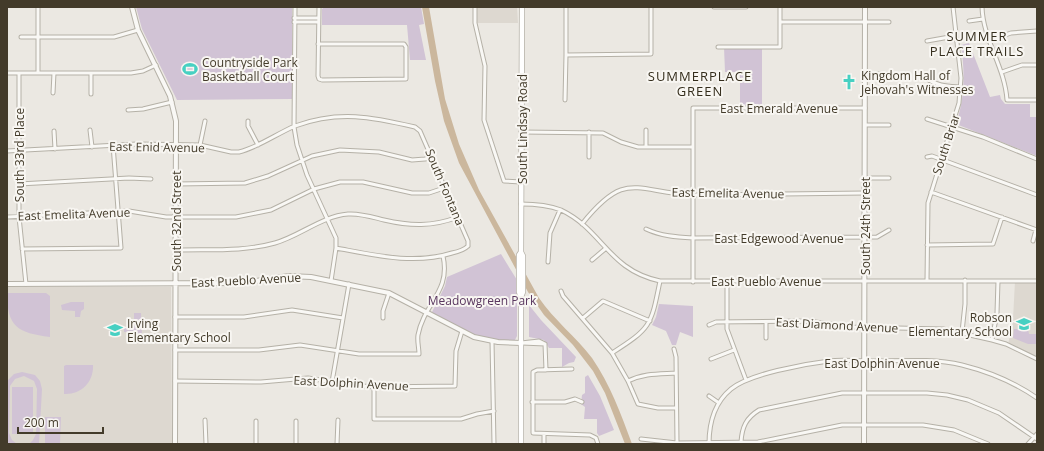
<svg xmlns="http://www.w3.org/2000/svg" width="1044" height="451" font-family="'Open Sans',sans-serif">
  <rect width="100%" height="100%" fill="#ebe8e2"/>
  <!-- built -->
  <path fill="#ddd8d0" d="M477 7H517L518 23H477Z
    M1015 281H1037V359L1008 345 1013 319Z
    M7 287H171L172 444H7Z"/>
  <!-- green -->
  <path fill="#d1c3d5" d="M136 7H292V99L177 100 142 29Z
    M324 7H421L424 24 419 25 426 60H410L407 25H322V9Z
    M969 43 990 97 1000 95 1001 99 1005 104H1030V117H1037V156L956 124C965 97 965 73 961 45Z
    M724 47H762V108H740V72H725Z
    M501 254 517 280V336L515 340C487 345 453 327 432 312L445 286 447 277Z
    M7 293H46L50 296V337C18 333 7 327 7 293Z
    M71 302H84V309L81 311 80 317H75V311L62 310 61 305Z
    M659 304 693 306V337L680 332 676 345H672L666 331 652 325 656 317Z
    M529 305 541 320 576 357 574 362 569 363 562 367V348H549L544 340 529 337Z
    M134 313H141L142 335 136 336V341H128V332H124V328H132V324H134Z
    M1014 329H1028L1029 334H1036V344H1028L1013 338Z
    M66 365H93C94 382 81 395 64 394V366Z
    M22 372 35 375 40 381 42 389 39 444H29L33 440 36 434 37 389 34 381 24 376 15 379 10 386 9 433 12 440 17 444H9L7 441V381L14 374Z
    M588 375 600 396 614 430 599 436 597 433V419H584L585 407 581 404 582 395 585 393V377Z
    M12 387H33V434H12Z
    M45 417H61L60 444H45Z"/>
  <!-- water -->
  <path fill="#cbb79d" d="M422 7H429L445 99 459 144 479 190 539 298C554 320 576 337 592 358 610 384 621 414 632 444H625L605 393 593 371 573 345 544 315 528 292 459 163 444 121 435 81Z"/>
  <g fill="none" stroke-linecap="round" stroke-linejoin="round">
    <!-- minor casing -->
    <g stroke="#b5b1a7" stroke-width="5">
      <path id="minor" d="M295 7 294 127 297 145 307 175 336 238V248L331 281
        M475 7V23L485 66 484 120 504 181 521 182
        M566 7V55L651 54V7
        M714 7H746
        M982 7C983 40 1005 67 1007 100H1037
        M294 18H318
        M969 21 983 19
        M294 22H318
        M780 22H889
        M21 37H114L138 30
        M927 41 955 36
        M988 41 1011 33 1037 31
        M318 44H404L406 47V79L322 80 319 79 318 76 319 7
        M718 47H780V7
        M1002 72 1022 65H1037
        M7 73H131L143 71 156 65
        M19 73V217L26 284
        M38 73V7
        M91 73V94
        M865 74H889
        M927 79C937 86 949 86 961 87
        M53 93 54 73
        M565 100 566 55
        M128 110 143 109 172 102
        M927 119 983 137 1037 159
        M248 121V126L258 145
        M865 125H889
        M90 130 92 147
        M646 130V147
        M54 131 55 149
        M522 132 603 133 621 142 638 147H693
        M200 145 205 121
        M7 151 137 144 200 145 231 152H239C259 147 276 134 295 126 339 110 372 117 415 127L420 131 468 241V246
        M589 157V132
        M927 157 932 156 1037 195
        M865 178H889
        M19 184 129 178 151 179
        M176 184 245 183 268 176 312 156 340 150 379 152 412 160 425 159 432 157
        M931 192 1037 230
        M521 204C535 204 548 205 561 210 603 230 608 270 660 281H1037
        M7 217 129 211 166 217H236L271 210 314 189 340 182H363L412 193H429L444 188
        M582 224C626 169 635 192 693 195L865 193
        M646 229C661 236 676 237 693 238L877 237 889 230
        M1033 241 1036 230
        M927 245 993 244 1002 217
        M336 248C374 255 414 265 452 253 457 252 464 250 468 246
        M22 249 121 248 113 145
        M176 250C209 249 243 252 275 243 300 236 322 216 348 214 360 213 372 217 384 220 410 226 432 227 458 217
        M592 260 605 249
        M548 262 550 233 560 210
        M727 281V329L746 380
        M927 281 928 203 959 103 961 78 953 7
        M693 282V108H865
        M561 291 563 296 612 353 628 381 638 404 658 408H676
        M175 317H244L292 310 343 318
        M383 318V311L389 293
        M583 318 603 301 650 321
        M766 322V338
        M709 325 716 322 808 321 851 327 943 329 992 340 1006 344 1037 359
        M962 332 965 304V280
        M992 340 997 313 998 281
        M492 341 494 444
        M521 343 539 341 545 344
        M522 343 545 344
        M545 344 546 370
        M674 349 676 357 677 443
        M175 350H259L300 345 359 354H419C419 348 417 341 418 335 424 303 451 292 443 256
        M612 353C651 328 651 326 660 281
        M711 359 734 350
        M572 369 537 370 533 372V433L590 435 596 438 598 444
        M175 381 261 382 308 378 352 385 374 387 455 386 456 351 462 331
        M628 381C644 373 659 374 676 373
        M332 382 349 284
        M374 387V419H461L477 414 494 411
        M709 396 719 403
        M532 402H565L575 399 582 402
        M205 420 206 444
        M296 421V444
        M544 435V444
        M641 439 677 443 758 442 842 425H923L954 430 988 444
        M741 442C742 427 746 418 759 410L842 393H927L947 395 968 400 999 413 1037 439
        M256 444V421
        M337 444 338 420
        M709 444C709 424 714 403 731 389 749 374 804 364 829 361 842 359 856 361 868 361 899 361 932 358 962 365 990 372 1014 382 1037 398
        M1028 444 1037 434"/>
    </g>
    <!-- tertiary casing -->
    <g stroke="#b5b1a7" stroke-width="6">
      <path id="tertiary" d="M132 7 138 30 170 96 176 121 175 444
        M7 284 242 283 289 276 311 277 389 293 474 337 498 342 521 343
        M864 444 865 7"/>
    </g>
    <!-- secondary casing -->
    <g stroke="#b5b1a7" stroke-width="6">
      <path id="secondary" d="M521 297 523 292V256L521 252 522 7
        M521 444V297L519 292V255L521 252"/>
    </g>
    <!-- minor -->
    <use href="#minor" stroke="#f9f8f5" stroke-width="3"/>
    <!-- tertiary -->
    <use href="#tertiary" stroke="#f9f8f5" stroke-width="4"/>
    <!-- secondary -->
    <use href="#secondary" stroke="#fff" stroke-width="4.5"/>
  </g>
  <!-- icons -->
  <defs>
    <g id="stadium-bare" transform="scale(1.2)"><path d="M0-5a6.5 5 0 1 0 0 10a6.5 5 0 1 0 0-10ZM-3.5-1.8h7v3.6h-7Z" fill="#47d0c2" stroke="#f8f6f2" stroke-width="2.5" paint-order="stroke"/></g>
    <g id="church-bare" transform="scale(1.2)"><path d="M-1.2-6h2.4v3.5h3.3v2.4h-3.3V6h-2.4V-.1h-3.3v-2.4h3.3Z" fill="#47d0c2" stroke="#f8f6f2" stroke-width="2.5" paint-order="stroke"/></g>
    <g id="school-bare" transform="scale(1.2)"><path d="M0-5L7-2L0 1L-7-2ZM-4 1L0 2.5L4 1V4Q0 6-4 4Z" fill="#47d0c2" stroke="#f8f6f2" stroke-width="2.5" paint-order="stroke"/></g>
  </defs>
  <g fill-rule="evenodd">
    <use href="#stadium-bare" x="190" y="69"/>
    <use href="#church-bare" x="849" y="82"/>
    <use href="#school-bare" x="1024" y="324"/>
    <use href="#school-bare" x="115" y="330"/>
  </g>
  <g text-anchor="middle" dominant-baseline="central" stroke-width="4" stroke-linejoin="round" paint-order="stroke">
    <!-- poi labels -->
    <g font-size="12" fill="#433b2a" stroke="#f8f6f2" text-anchor="start">
      <text x="202" y="62">Countryside Park<tspan x="202" dy="14">Basketball Court</tspan></text>
      <text x="861" y="75">Kingdom Hall of<tspan x="861" dy="14">Jehovah's Witnesses</tspan></text>
      <text x="1012" y="317" text-anchor="end">Robson<tspan x="1012" dy="14">Elementary School</tspan></text>
      <text x="127" y="323">Irving<tspan x="127" dy="14">Elementary School</tspan></text>
    </g>
    <!-- street labels -->
    <g font-size="12" fill="#433b2a" stroke="#f8f6f2">
      <text x="779" y="108">East Emerald Avenue</text>
      <text transform="translate(522 129) rotate(-90)">South Lindsay Road</text>
      <text transform="translate(946 144) rotate(-72)">South Briar</text>
      <text transform="translate(157 147) rotate(1)">East Enid Avenue</text>
      <text transform="translate(19 155) rotate(-90)">South 33rd Place</text>
      <text transform="translate(445 187) rotate(67)">South Fontana</text>
      <text transform="translate(728 193) rotate(1)">East Emelita Avenue</text>
      <text transform="translate(74 214) rotate(-2)">East Emelita Avenue</text>
      <text transform="translate(176 221) rotate(-90)">South 32nd Street</text>
      <text transform="translate(865 226) rotate(-90)">South 24th Street</text>
      <text x="779" y="238">East Edgewood Avenue</text>
      <text transform="translate(246 280) rotate(-3)">East Pueblo Avenue</text>
      <text x="766" y="281">East Pueblo Avenue</text>
      <text transform="translate(837 325) rotate(3)">East Diamond Avenue</text>
      <text x="882" y="363">East Dolphin Avenue</text>
      <text transform="translate(351 383) rotate(3)">East Dolphin Avenue</text>
    </g>
    <!-- park labels -->
    <g font-size="12" fill="#59375f" stroke="#f8f6f2">
      <text x="482" y="300">Meadowgreen Park</text>
    </g>
    <!-- neighbourhood labels -->
    <g font-size="13" letter-spacing="1" fill="#342d1c" stroke="#f8f6f2">
      <text x="977" y="36">SUMMER<tspan x="977" dy="15">PLACE TRAILS</tspan></text>
      <text x="700" y="76">SUMMERPLACE<tspan x="700" dy="15">GREEN</tspan></text>
    </g>
  </g>
  <!-- border -->
  <rect width="1044" height="451" fill="none" stroke="#433b2a" stroke-width="16"/>
  <!-- scale -->
  <path d="M18 427v6h85v-6" fill="none" stroke="#433b2a" stroke-width="2"/>
  <text x="24" y="427" font-size="12" fill="#433b2a" stroke="#f8f6f2" stroke-width="3" paint-order="stroke">200 m</text>
</svg>
